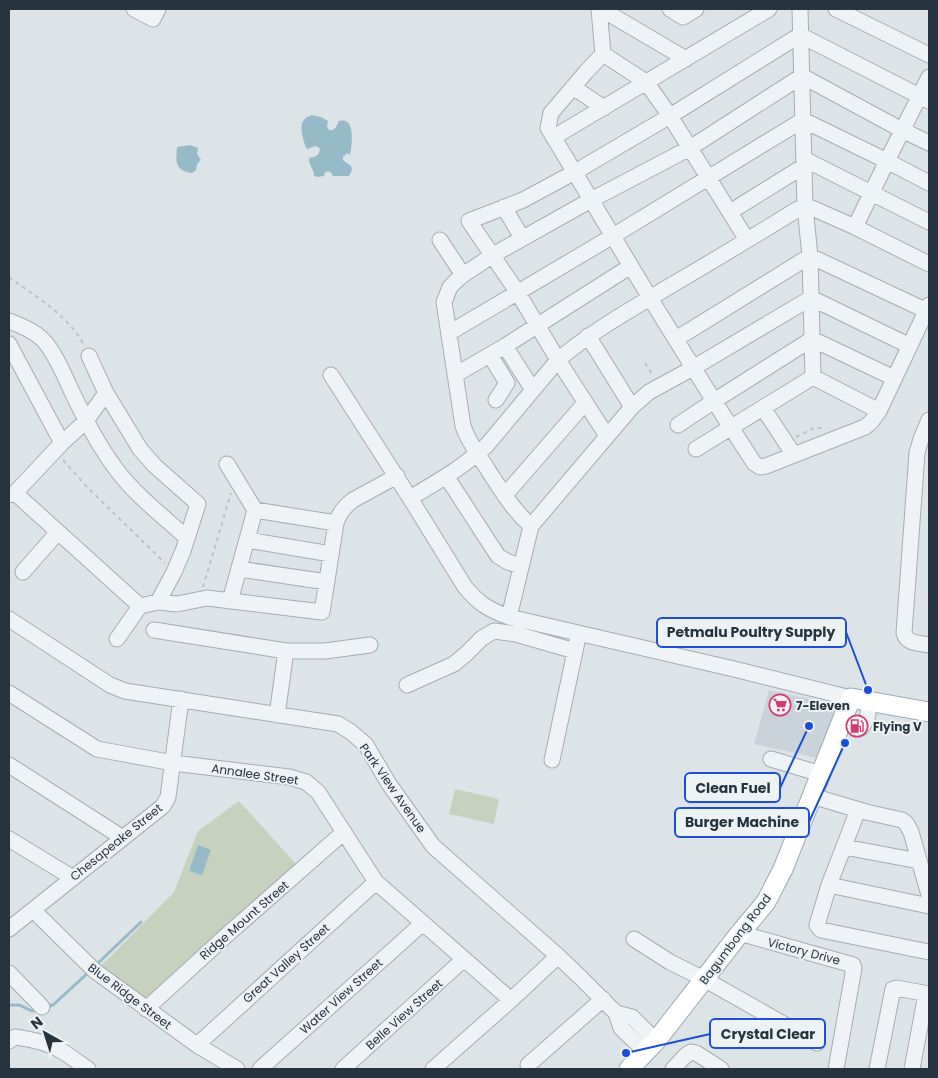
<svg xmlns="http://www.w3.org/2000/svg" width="938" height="1078" font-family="Poppins,sans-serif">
  <rect width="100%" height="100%" fill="#dde4e8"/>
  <!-- built -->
  <path fill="#cbd3da" d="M769 690 841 706 821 759 754 744Z"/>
  <!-- green -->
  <path fill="#c7d2be" d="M455 789 499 799 494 824 449 814Z
    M239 801 296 864 145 1000 99 968 174 892 198 831Z"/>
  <!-- water -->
  <path fill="#97bac9" d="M312 115 321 117 328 121 327 127 329 130H333L336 127 339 121C356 116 352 145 350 155L347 153 343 157V160L351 166 352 170 349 176H333C331 171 329 171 325 172L324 176 317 177 314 176C314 169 308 164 309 158 315 157 319 156 320 149L318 147 315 146 308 149 306 148C302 136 296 119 312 115Z
    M190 145 198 148 197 154 201 160 197 164 196 170 192 173C174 171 176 160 177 147Z
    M198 845 211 850 202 875 189 871Z"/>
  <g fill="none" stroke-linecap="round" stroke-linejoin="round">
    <!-- stream -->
    <path stroke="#97bac9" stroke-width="3" d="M96 965 141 922
      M9 1005H19L32 1011 39 1009
      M47 1007 53 1005 90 971"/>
    <!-- minor casing -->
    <g stroke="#a2acb2" stroke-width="17">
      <path id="minor" d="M134 9 153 19 158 9
        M599 9 603 54 646 82 670 116 747 240
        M601 9 686 59
        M670 9 683 17 696 9
        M800 9 805 207 810 256 813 377
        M836 9 929 55
        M603 54 586 72 551 113 548 128 650 298 714 401 754 463 760 467 766 466 865 427 871 422 879 411 929 305
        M573 87 604 108
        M554 137 769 9
        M804 159 929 222
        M504 207 522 238
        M730 212 804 166
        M855 227 887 161 929 77
        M440 240 463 275
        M9 321C20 325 33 330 42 339 54 350 65 377 72 392 85 419 98 445 116 469 134 494 164 517 187 538
        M449 333 613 236 803 120 887 161 929 183
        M588 336 632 407
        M676 339 810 256 927 311
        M9 344 62 443
        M505 346 533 390
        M490 355 507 383 496 400
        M89 356 106 393 140 449 155 466 198 504 183 551 174 572 158 602
        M331 375 410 498 465 587C478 603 489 610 509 617L734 669 851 698
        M455 375 505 346 631 266
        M813 377 879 411
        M763 408 794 455
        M929 420 921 439 917 453 904 633C907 644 919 643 929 645
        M678 425 714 401 812 339 894 378
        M607 436 558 360 518 293 469 221 523 200 575 172 670 116 800 35 929 101
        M696 449 813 377
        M227 464 255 510 230 601
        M446 476 498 556 508 562 521 566
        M15 493 140 606
        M9 495 15 493 62 443 86 421 106 393
        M505 495 585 403
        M410 498C437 482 465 466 487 445L558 360C592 331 632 309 670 286 713 261 756 235 798 209L805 207 812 208 855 227 929 264
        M255 510 336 523
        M531 526C513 510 501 490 488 470 479 455 468 442 463 426L444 302 450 287 457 280 463 275 493 255 591 200 690 148 802 76 902 130 929 143
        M247 540 331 554
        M239 569 327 582
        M23 572 58 532
        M509 617 531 526 632 407 649 392 693 368 811 298 910 346
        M9 619 110 685 125 691 338 724 351 732 366 745 389 784 433 846 558 956 581 978 616 1013 621 1028 646 1052
        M154 630 286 651H325L370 645
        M117 639 140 606 158 602 177 604 207 598 322 612 336 523C339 513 345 506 353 500L397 476
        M407 685 454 664 466 654 482 638 494 631 516 634 575 651
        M9 693 97 749 173 763 289 777 306 782 318 792 376 882 511 1000
        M277 715 286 651
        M861 728 867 719 870 701
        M771 759 821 774
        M552 760 577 642
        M9 765 123 838
        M812 796 866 812 902 820 906 823 911 832 929 895
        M858 810 829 885 817 925 821 930 929 952
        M9 839 73 878
        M844 847 919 861
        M829 885 929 906
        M33 910 95 971 197 1045 237 1069
        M9 929 163 806 168 797 181 699
        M740 933 757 938 853 965 854 968 836 1069
        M634 939 670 962 704 979 817 1043
        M9 973 42 1007
        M146 1009 228 934 344 832
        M616 1013 632 1017 656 1041
        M9 1041 15 1037C28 1039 42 1041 54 1047 66 1052 77 1062 88 1069
        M197 1045 376 882
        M528 1065 603 999
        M260 1069 423 923
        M343 1069 464 959
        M433 1069 511 1000 558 956
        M673 1069 686 1055 691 1052 696 1053 721 1069
        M877 1069 893 989 896 988 929 994
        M912 1069 926 994"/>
    </g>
    <!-- major casing -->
    <g stroke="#9cabb4" stroke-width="21">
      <path id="major" d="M629 1069 656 1041 740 933 766 902 783 869 851 698 929 712"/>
    </g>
    <!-- path -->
    <path stroke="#bbc1c6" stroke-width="2" stroke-dasharray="4 4" stroke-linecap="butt" d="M9 277C37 298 66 313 84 345
      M645 363 653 376
      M796 437 816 427 824 429
      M63 460 89 489 165 563
      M203 587 231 493"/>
    <!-- minor -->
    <use href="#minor" stroke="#f0f3f6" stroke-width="15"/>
    <!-- major -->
    <use href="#major" stroke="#fff" stroke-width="19"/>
  </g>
  <!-- icons -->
  <defs>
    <g id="supermarket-ring" transform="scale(1.125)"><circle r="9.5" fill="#edf2f5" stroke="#d23d72" stroke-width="1.5"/><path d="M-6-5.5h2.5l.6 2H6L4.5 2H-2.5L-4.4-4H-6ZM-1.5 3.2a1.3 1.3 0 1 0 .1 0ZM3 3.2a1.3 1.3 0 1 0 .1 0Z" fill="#d23d72"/></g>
    <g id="fuel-ring" transform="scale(1.125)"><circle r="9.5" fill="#edf2f5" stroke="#d23d72" stroke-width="1.5"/><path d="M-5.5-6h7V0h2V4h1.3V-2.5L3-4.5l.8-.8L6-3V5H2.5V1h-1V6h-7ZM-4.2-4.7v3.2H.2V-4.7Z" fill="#d23d72"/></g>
  </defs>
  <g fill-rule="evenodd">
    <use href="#supermarket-ring" x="780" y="705"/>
    <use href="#fuel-ring" x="857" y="726"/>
  </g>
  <g text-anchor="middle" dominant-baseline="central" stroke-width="4" stroke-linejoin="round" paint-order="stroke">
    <!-- poi labels -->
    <g font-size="12" font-weight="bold" fill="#26343f" stroke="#edf2f5" text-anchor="start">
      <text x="796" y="705">7-Eleven</text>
      <text x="873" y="726">Flying V</text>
    </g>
    <!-- street labels -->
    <g font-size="12" fill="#26343f" stroke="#edf2f5">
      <text transform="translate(255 774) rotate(8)">Annalee Street</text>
      <text transform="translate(393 788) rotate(55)">Park View Avenue</text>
      <text transform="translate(116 842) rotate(-39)">Chesapeake Street</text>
      <text transform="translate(244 920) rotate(-41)">Ridge Mount Street</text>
      <text transform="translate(735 939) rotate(-53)">Bagumbong Road</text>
      <text transform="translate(804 951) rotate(15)">Victory Drive</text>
      <text transform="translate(286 963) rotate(-42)">Great Valley Street</text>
      <text transform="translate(130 996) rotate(37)">Blue Ridge Street</text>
      <text transform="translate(341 996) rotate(-42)">Water View Street</text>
      <text transform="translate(404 1014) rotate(-42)">Belle View Street</text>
    </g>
  </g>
  <!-- callouts -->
  <path fill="none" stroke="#1d4ed8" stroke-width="2" d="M868 690L846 632M809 726L780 788M845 743L809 822M626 1053L710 1034"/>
  <g fill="#1d4ed8" stroke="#edf2f5" stroke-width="2">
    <circle cx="868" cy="690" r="5"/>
    <circle cx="809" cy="726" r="5"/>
    <circle cx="845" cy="743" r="5"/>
    <circle cx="626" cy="1053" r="5"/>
  </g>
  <g fill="#edf2f5" stroke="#1d4ed8" stroke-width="2">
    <rect x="657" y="618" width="189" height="29" rx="5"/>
    <rect x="685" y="773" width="95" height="29" rx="5"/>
    <rect x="675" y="808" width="134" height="29" rx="5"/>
    <rect x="710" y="1019" width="115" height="29" rx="5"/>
  </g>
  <g font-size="14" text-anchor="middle" font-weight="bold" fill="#26343f">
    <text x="751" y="637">Petmalu Poultry Supply</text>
    <text x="733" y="793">Clean Fuel</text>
    <text x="742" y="827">Burger Machine</text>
    <text x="768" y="1039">Crystal Clear</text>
  </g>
  <!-- border -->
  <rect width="938" height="1078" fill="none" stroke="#26343f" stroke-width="20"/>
  <!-- north arrow -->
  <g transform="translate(45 1033) rotate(321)" stroke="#edf2f5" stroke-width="4" paint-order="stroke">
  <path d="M0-4L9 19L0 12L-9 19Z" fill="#26343f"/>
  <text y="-8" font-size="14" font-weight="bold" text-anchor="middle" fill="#26343f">N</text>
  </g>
</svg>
